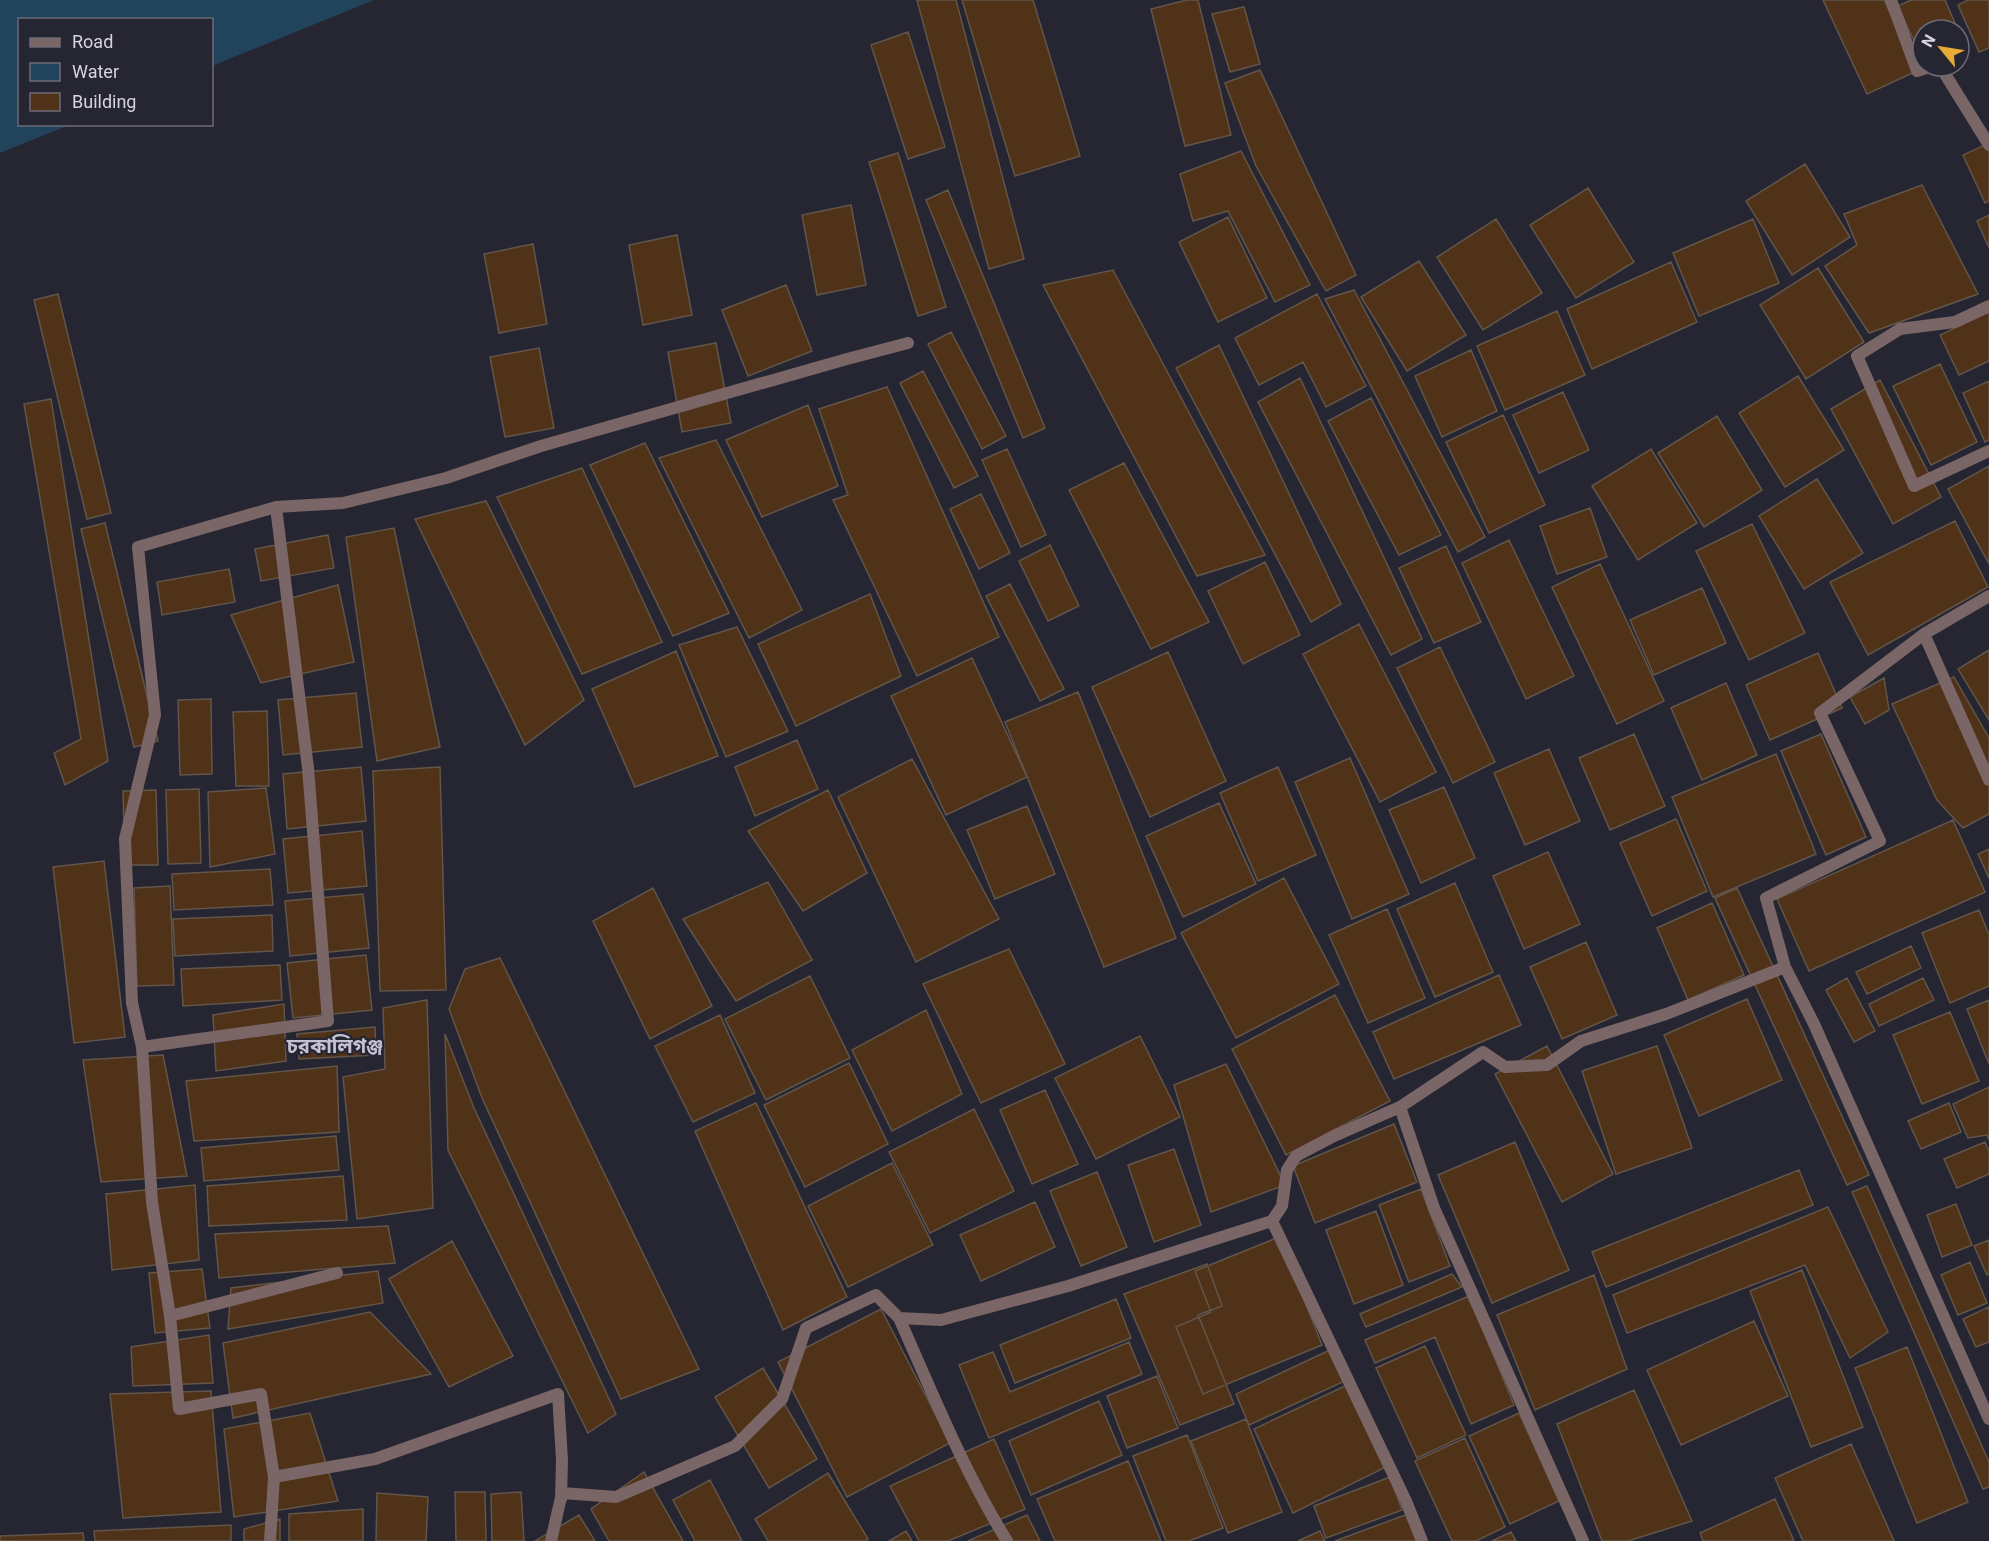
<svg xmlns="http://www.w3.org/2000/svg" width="1989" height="1541" font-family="Roboto,'Noto Sans Bengali',sans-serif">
  <rect width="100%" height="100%" fill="#262532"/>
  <!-- water -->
  <path fill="#21445c" d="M0 0H374L212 66V20H20V124L69 125 0 153Z"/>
  <!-- building -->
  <path fill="#4f3218" stroke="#62554a" stroke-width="1.5" d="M917 0H956L1024 259 989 269Z
    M962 0H1033L1080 156 1015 176Z
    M1187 0H1198L1231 135 1185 146 1151 9Z
    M1823 0H1884L1917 71 1867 94Z
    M1911 0H1945L1958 30H1923V52L1920 54 1898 6Z
    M1968 0H1989V48L1979 52 1958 5Z
    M1244 7 1260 64 1230 72 1212 14Z
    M908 32 945 147 908 159 871 45Z
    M1260 70 1356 275 1326 291 1256 166 1225 83Z
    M1989 143V201L1985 203 1963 155Z
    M1241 151 1310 285 1275 302 1228 211 1193 221 1180 174Z
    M898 153 946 307 918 316 869 162Z
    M1805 164 1850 237 1792 275 1746 201Z
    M1922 185 1978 294 1869 333 1825 266 1857 245 1844 214Z
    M1588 188 1634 262 1576 298 1530 225Z
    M948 190 1045 428 1023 438 926 200Z
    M851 205 866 285 817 295 802 215Z
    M1989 215V248L1977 221Z
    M1228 217 1267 298 1218 322 1179 242Z
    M1496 219 1542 293 1483 330 1437 257Z
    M1753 219 1779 283 1699 316 1673 253Z
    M677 235 692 315 643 325 629 245Z
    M533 244 547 324 499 333 484 254Z
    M1419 261 1466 335 1407 371 1361 297Z
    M1671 262 1697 322 1592 369 1567 309Z
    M1818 268 1864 342 1806 379 1760 305Z
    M1113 270 1265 555 1197 576 1043 285Z
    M786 285 812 351 748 376 722 310Z
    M1354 290 1485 537 1458 552 1325 299Z
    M58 294 111 513 87 519 34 300Z
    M1317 294 1366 386 1326 407 1303 362 1259 385 1235 338Z
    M1557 311 1585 375 1505 410 1477 346Z
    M1989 312V361L1959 375 1940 335Z
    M951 332 1006 436 982 449 928 344Z
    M716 343 731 423 682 432 668 352Z
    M1219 345 1341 604 1311 622 1176 368Z
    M539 348 554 428 505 437 490 357Z
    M1471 350 1497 411 1442 437 1415 376Z
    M1940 364 1977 442 1931 465 1893 386Z
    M923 371 978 476 954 488 900 383Z
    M1798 376 1844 450 1785 487 1739 413Z
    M1300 378 1422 639 1391 655 1258 402Z
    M1880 380 1941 497 1893 524 1831 409Z
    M1989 381V440L1985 442 1963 393Z
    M887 387 999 637 917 676 833 500 848 495 819 409Z
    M1563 392 1589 450 1539 473 1513 415Z
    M1371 398 1441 535 1399 555 1328 421Z
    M51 399 108 761 65 785 54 753 81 739 24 404Z
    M808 405 838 486 762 517 726 440Z
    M1503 415 1545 505 1489 533 1446 442Z
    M1717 416 1762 490 1704 527 1658 453Z
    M716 440 802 610 749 638 659 458Z
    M645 443 729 613 673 636 590 465Z
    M1007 449 1046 535 1021 547 982 460Z
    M1651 449 1697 523 1638 560 1592 486Z
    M1124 463 1209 622 1151 649 1069 490Z
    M1989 466V564L1948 489Z
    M582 468 662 642 582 674 497 497Z
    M1817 479 1863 553 1804 589 1759 516Z
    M981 494 1010 553 979 569 950 509Z
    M486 501 584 700 525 745 415 519Z
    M1590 508 1607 557 1557 574 1540 526Z
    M1955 521 1988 587 1868 655 1830 582Z
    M105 523 158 741 134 747 81 529Z
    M1752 524 1805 633 1749 660 1696 551Z
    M394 528 440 747 377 761 346 537Z
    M328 535 334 568 261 581 255 549Z
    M1509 540 1574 676 1526 699 1462 563Z
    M1050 545 1079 606 1048 621 1019 561Z
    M1446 546 1481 622 1434 643 1399 568Z
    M1265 562 1300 635 1243 664 1208 591Z
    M1600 564 1664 701 1617 724 1552 587Z
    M229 569 235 602 162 615 157 582Z
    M1010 584 1064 689 1040 701 986 596Z
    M338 585 354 662 261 683 231 615Z
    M1702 588 1726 643 1654 675 1630 620Z
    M870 594 901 676 796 726 758 644Z
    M1359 624 1436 772 1380 802 1303 654Z
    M737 627 788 731 726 757 679 645Z
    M1440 647 1495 762 1453 783 1397 668Z
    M1989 650V720L1958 669Z
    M676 651 718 756 635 787 592 689Z
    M1168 652 1226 781 1150 817 1092 687Z
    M1818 653 1842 708 1770 740 1746 685Z
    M972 658 1027 777 946 815 891 696Z
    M1954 677 1989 738V814L1963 828 1937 800 1892 704Z
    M1884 678 1889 710 1865 724 1850 697Z
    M1726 683 1757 755 1702 780 1671 708Z
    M1078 692 1176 938 1104 967 1005 722Z
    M356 693 362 747 283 755 278 700Z
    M211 699 212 774 180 775 178 700Z
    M267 711 269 786H236L233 712Z
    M1634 734 1665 806 1610 830 1579 758Z
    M1821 734 1866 837 1826 855 1781 751Z
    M797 740 818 789 755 816 735 767Z
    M1549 749 1580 821 1525 845 1494 773Z
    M1776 754 1816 854 1713 897 1672 797Z
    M1350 758 1409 894 1352 919 1295 782Z
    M912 759 999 919 916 962 838 797Z
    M361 767 366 821 287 829 283 774Z
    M440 767 446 990 380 991 373 771Z
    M1278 767 1316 855 1258 881 1220 793Z
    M1444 787 1475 858 1421 883 1389 810Z
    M266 788 275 854 210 867 208 792Z
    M199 789 201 863 168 864 166 790Z
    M156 790 158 865H125L123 791Z
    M828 790 867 873 803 911 748 831Z
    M1219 803 1256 884 1183 917 1146 836Z
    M1027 806 1055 874 995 899 967 830Z
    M1676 819 1707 891 1652 916 1620 843Z
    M1953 820 1985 892 1809 971 1777 899Z
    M362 831 367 886 288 893 283 839Z
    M1989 849V878L1978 854Z
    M1548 852 1580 924 1524 949 1493 876Z
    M104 861 125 1037 74 1043 53 867Z
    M270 869 273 905 174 910 172 874Z
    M1284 878 1339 984 1236 1038 1181 933Z
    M768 882 812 960 736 1001 683 919Z
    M1455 883 1493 972 1435 997 1397 909Z
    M170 886 174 985 137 986 134 888Z
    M653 888 712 1006 650 1039 593 921Z
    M1737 888 1869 1175 1847 1185 1715 898Z
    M363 894 369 948 290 956 285 901Z
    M1712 903 1744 975 1688 1000 1657 928Z
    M1387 909 1425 998 1368 1023 1329 935Z
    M1979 910 1989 935V986L1950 1003 1922 933Z
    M272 915 273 951 175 956 173 919Z
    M1586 942 1617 1015 1562 1039 1530 967Z
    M1911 946 1921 968 1867 994 1856 972Z
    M1009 949 1065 1064 981 1103 923 984Z
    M366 955 372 1010 293 1018 287 963Z
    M500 958 699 1369 621 1399 482 1098 449 1009 465 969Z
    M280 965 282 1000 183 1006 181 969Z
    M1499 975 1521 1025 1394 1079 1373 1032Z
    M810 976 850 1058 766 1100 725 1019Z
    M1847 978 1875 1031 1854 1042 1826 990Z
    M1923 978 1934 1000 1879 1026 1869 1004Z
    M1335 995 1390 1101 1286 1155 1232 1049Z
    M1747 999 1782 1080 1699 1116 1664 1035Z
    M427 1000 433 1208 357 1219 343 1077 385 1069 383 1008Z
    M1989 1000V1064L1967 1009Z
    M284 1004 286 1061 216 1071 213 1015Z
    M926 1010 962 1094 892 1131 852 1050Z
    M1950 1012 1979 1081 1922 1104 1893 1035Z
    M720 1015 755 1093 693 1122 655 1046Z
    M375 1027 376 1055 299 1059 297 1034Z
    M445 1034 474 1108 616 1414 588 1433 448 1150Z
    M1140 1036 1180 1117 1096 1159 1055 1078Z
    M1547 1046 1613 1174 1562 1202 1495 1074Z
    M1657 1046 1692 1148 1616 1174 1582 1071Z
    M163 1055 187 1176 101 1182 83 1060Z
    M849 1063 888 1144 805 1187 764 1105Z
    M1226 1064 1285 1185 1211 1212 1174 1085Z
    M337 1066 339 1132 194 1141 186 1081Z
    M1989 1087V1140L1987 1135 1968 1138 1953 1104Z
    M1045 1090 1078 1164 1032 1184 1000 1110Z
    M756 1103 847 1297 783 1330 695 1131Z
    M1949 1103 1961 1132 1921 1149 1908 1121Z
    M974 1109 1014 1191 930 1233 889 1152Z
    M1394 1124 1417 1182 1315 1223 1293 1166Z
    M336 1136 339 1170 204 1181 201 1148Z
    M1515 1142 1569 1270 1492 1303 1438 1175Z
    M1985 1142 1989 1151V1174L1957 1188 1944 1159Z
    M1174 1149 1201 1225 1154 1242 1128 1165Z
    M892 1163 933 1245 848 1287 808 1206Z
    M1799 1170 1813 1205 1606 1287 1592 1252Z
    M1097 1172 1127 1247 1081 1266 1050 1191Z
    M343 1176 347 1220 209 1226 207 1186Z
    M195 1185 199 1260 112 1270 106 1194Z
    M1867 1186 1989 1462V1487L1983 1489 1852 1192Z
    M1421 1189 1450 1266 1409 1282 1379 1205Z
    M1035 1202 1055 1247 981 1281 960 1235Z
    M1956 1204 1972 1245 1942 1257 1927 1215Z
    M1828 1207 1888 1332 1850 1358 1805 1265 1627 1333 1613 1295Z
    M1376 1211 1403 1285 1354 1304 1326 1230Z
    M388 1226 395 1263 219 1278 215 1234Z
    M1279 1237 1322 1345 1203 1394 1176 1327 1211 1312 1195 1271Z
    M1989 1240V1274L1987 1275 1974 1246Z
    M452 1241 513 1356 449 1387 389 1279Z
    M1970 1262 1987 1303 1958 1315 1941 1275Z
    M1207 1264 1222 1306 1198 1315 1234 1404 1180 1425 1124 1294Z
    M202 1269 210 1328 155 1333 149 1273Z
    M1802 1270 1863 1427 1811 1447 1750 1291Z
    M378 1271 383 1303 228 1329 231 1288Z
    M1452 1274 1462 1287 1366 1327 1360 1314Z
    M1594 1275 1627 1369 1535 1410 1497 1315Z
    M1469 1296 1514 1405 1471 1424 1435 1337 1375 1363 1365 1340Z
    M1116 1299 1131 1338 1015 1383 1000 1345Z
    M1989 1307V1342L1976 1347 1963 1319Z
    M881 1309 950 1443 847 1497 778 1362Z
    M370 1312 431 1374 233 1418 223 1343Z
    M1754 1321 1788 1396 1681 1445 1647 1370Z
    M209 1335 213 1383 133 1386 131 1347Z
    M1129 1342 1142 1374 989 1438 959 1365 993 1352 1010 1392Z
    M1425 1346 1466 1435 1417 1458 1376 1368Z
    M1907 1347 1968 1502 1917 1523 1855 1368Z
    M1332 1349 1347 1380 1249 1425 1236 1394Z
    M763 1368 817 1459 769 1488 715 1397Z
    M1157 1376 1178 1428 1127 1448 1107 1396Z
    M1347 1385 1386 1467 1293 1513 1254 1429Z
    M1634 1390 1692 1521 1628 1541H1602L1557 1424Z
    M211 1391 221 1512 123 1518 110 1394Z
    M1099 1401 1122 1455 1031 1495 1009 1441Z
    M310 1413 338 1501 234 1517 224 1429Z
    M1519 1413 1559 1501 1510 1524 1469 1436Z
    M1246 1419 1282 1512 1228 1533 1191 1441Z
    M1187 1435 1223 1528 1189 1541H1166L1133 1456Z
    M1465 1438 1505 1527 1476 1541H1452L1415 1461Z
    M994 1439 1025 1509 948 1541H919L890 1486Z
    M1851 1444 1894 1541H1803L1775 1478Z
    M1128 1461 1161 1541H1055L1037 1499Z
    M644 1472 683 1541H609L591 1509Z
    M828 1473 868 1539 866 1541H768L755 1519Z
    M1390 1477 1402 1510 1326 1538 1314 1506Z
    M710 1480 742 1541H695L673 1500Z
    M455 1492H485L486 1541H456Z
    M521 1492 524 1541H492L491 1494Z
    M377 1493 428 1497 426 1541H376Z
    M1775 1499 1794 1541H1703L1700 1533Z
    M363 1509V1541H289V1514Z
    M1408 1514 1418 1541H1335Z
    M579 1515 595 1541H535Z
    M1027 1515 1040 1541H968Z
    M280 1519V1541H244V1529Z
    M231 1525V1541H95L94 1531Z
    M906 1531 912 1541H889Z
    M1320 1531 1325 1541H1298Z
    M1511 1532 1516 1541H1492Z
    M83 1533 84 1541H0V1536Z"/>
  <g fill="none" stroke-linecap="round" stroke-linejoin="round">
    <!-- street -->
    <path stroke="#7a6666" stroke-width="12" d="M1891 0 1917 71 1932 66
      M1940 66 1989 145
      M1989 306 1955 322 1900 329 1857 356 1914 486 1989 451
      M1989 596 1924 634 1820 713 1880 841 1766 898 1785 967 1814 1024 1989 1419
      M1924 634 1989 780
      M142 1047 328 1021 308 768 276 507
      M1272 1221 1406 1501 1422 1541
      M170 1316 337 1273
      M899 1318C933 1394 963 1470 1007 1541
      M274 1477 375 1459 558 1394 562 1460 561 1499
      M270 1541 274 1477 261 1394 179 1409 170 1316 152 1202 142 1047 132 1003 125 839 155 715 138 547 276 507 343 503 446 478 541 446 847 359 908 343
      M551 1541 562 1493 616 1497 735 1446 782 1399 806 1328 876 1295 899 1318 941 1320 1068 1286 1272 1221 1282 1206 1287 1170 1296 1156 1334 1136 1400 1107
      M1583 1541 1434 1208 1400 1107 1483 1052 1505 1067 1547 1065 1581 1041 1666 1014 1785 967"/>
  </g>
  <g text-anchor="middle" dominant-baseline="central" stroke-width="4.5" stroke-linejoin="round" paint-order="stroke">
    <!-- quarter labels -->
    <g font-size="20" font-weight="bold" fill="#c3c1d3" stroke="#262532">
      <text x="335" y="1046">চরকালিগঞ্জ</text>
    </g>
  </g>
  <!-- legend -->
  <rect x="18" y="18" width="195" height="108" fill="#262532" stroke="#6c6b77" stroke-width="1.5"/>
  <rect x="30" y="38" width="30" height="9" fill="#7a6666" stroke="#6c6b77" stroke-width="1.5"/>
  <text x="72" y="48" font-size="18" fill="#d5d5de">Road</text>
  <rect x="30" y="63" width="30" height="18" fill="#21445c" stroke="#6c6b77" stroke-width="1.5"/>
  <text x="72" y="78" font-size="18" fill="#d5d5de">Water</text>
  <rect x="30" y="93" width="30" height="18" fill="#4f3218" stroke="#6c6b77" stroke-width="1.5"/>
  <text x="72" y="108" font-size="18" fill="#d5d5de">Building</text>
  <!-- north arrow -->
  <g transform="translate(1941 48) rotate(300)"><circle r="28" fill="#262532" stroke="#6c6b77" stroke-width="1.5"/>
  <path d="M0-4.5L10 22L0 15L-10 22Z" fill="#e7ac36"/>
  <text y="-9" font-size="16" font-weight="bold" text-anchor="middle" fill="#d5d5de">N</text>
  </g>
</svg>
